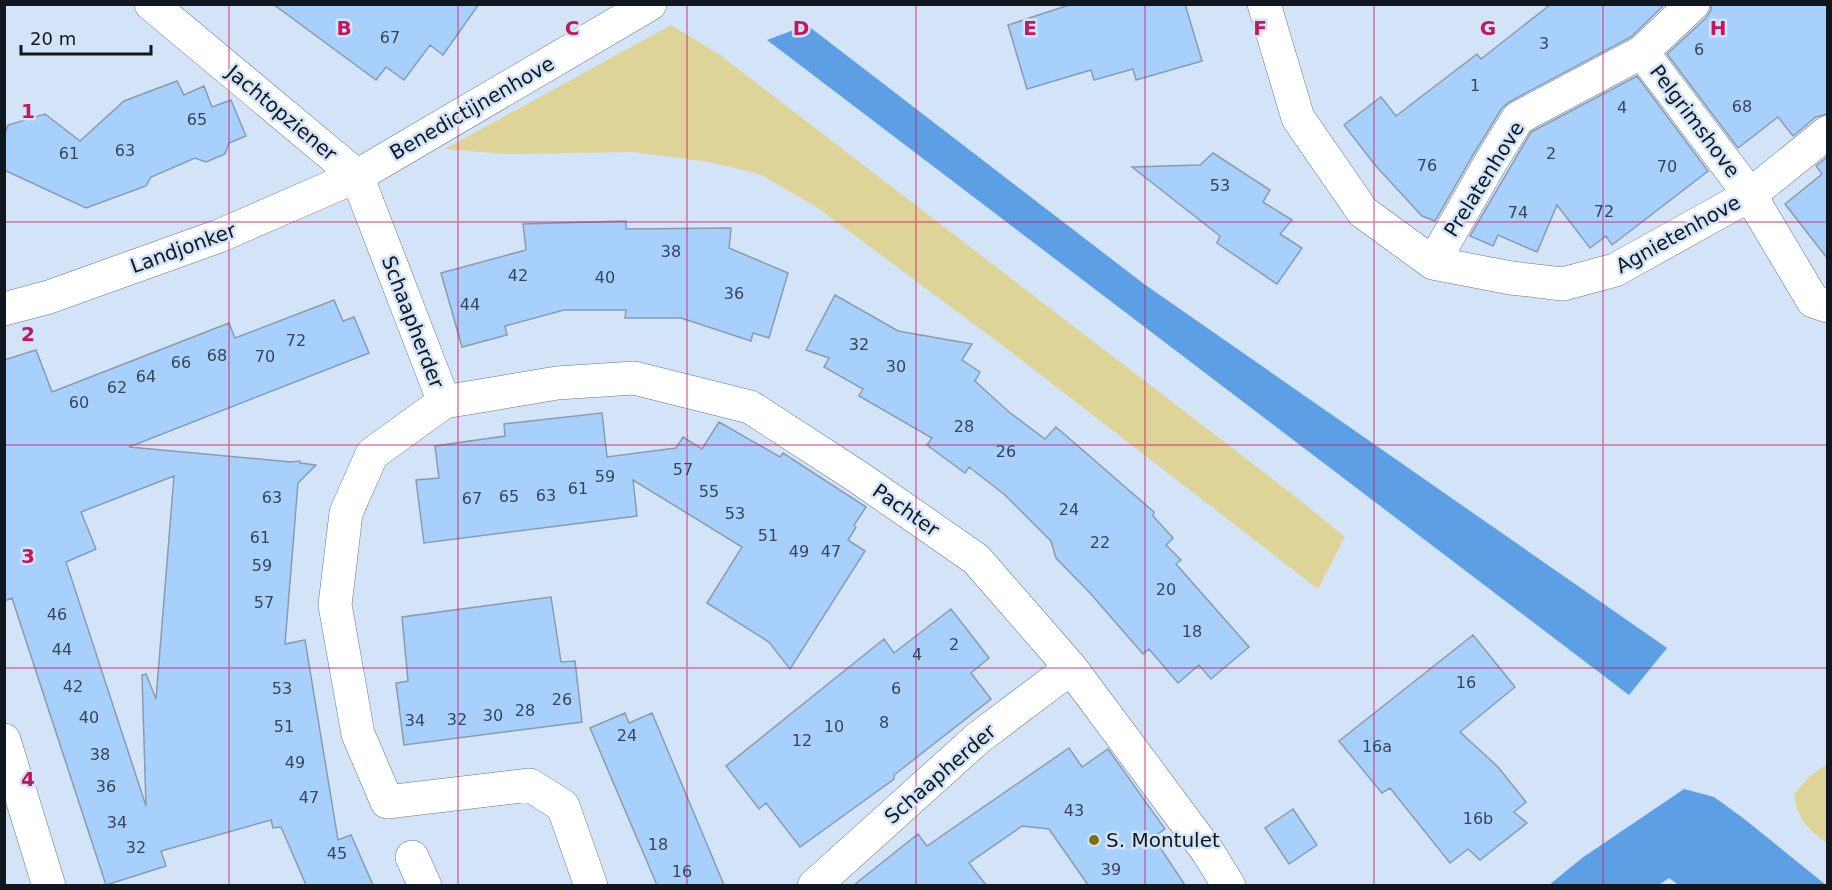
<svg xmlns="http://www.w3.org/2000/svg" width="1832" height="890" font-family="'DejaVu Sans',sans-serif">
  <rect width="100%" height="100%" fill="#d3e4f8"/>
  <!-- green -->
  <path fill="#dfd497" d="M671 25 720 55 1296 497 1345 537 1318 589 1010 351 818 208 760 174 709 162 633 152 506 154 445 149Z
    M1827 764V843C1807 828 1798 820 1794 794L1810 776Z"/>
  <!-- water -->
  <path fill="#5d9fe5" d="M807 25 1144 284 1667 648 1629 695 767 40Z
    M1684 789 1714 797 1743 818 1826 885 1680 886 1669 878 1659 885H1549L1582 858Z"/>
  <!-- building -->
  <path fill="#a8d0fc" stroke="#8b9bad" stroke-width="1.5" fill-rule="evenodd" d="M273 4H479L443 55 430 45 404 80 386 67 376 80Z
    M1072 4H1185L1202 61 1136 80 1133 69 1094 80 1091 70 1027 89 1008 25Z
    M1551 4H1665L1631 37 1509 102 1502 108 1473 155 1435 221 1422 216 1375 165 1344 125 1381 97 1396 116 1477 54 1481 59Z
    M1711 4H1827V114L1816 117 1793 136 1778 117 1738 148 1667 54 1706 18 1711 10Z
    M1637 76 1708 171 1612 245 1606 236 1590 248 1557 205 1537 252 1498 235 1493 246 1470 236 1531 132Z
    M177 81 184 95 204 86 212 107 231 100 246 136 229 143 225 154 206 162 195 158 151 177 146 186 86 208 4 170V136L8 125 45 114 80 141 124 101Z
    M1213 153 1270 190 1263 202 1292 220 1280 234 1302 248 1277 284 1217 243 1220 236 1132 167 1200 165Z
    M1827 157V258L1785 204 1822 174 1816 166Z
    M626 221V229L731 228 729 248 788 273 769 338 753 333 751 341 681 318H625L626 310H564L505 326 507 335 462 347 441 273 526 250 523 224Z
    M835 295 898 331 972 344 962 360 980 372 975 381 1009 412 1045 439 1056 427 1154 512 1153 516 1173 538 1166 545 1181 560 1176 564 1249 647 1211 679 1199 665 1178 683 1149 649 1143 654 1090 593 1056 558 1051 541 1005 495 969 467 965 473 927 445 932 438 859 396 863 389 824 367 829 358 806 350Z
    M334 300 343 321 354 317 369 353 129 447 291 462 300 461V463L316 465 298 483 285 644 305 640 338 840 351 835 373 885H306L281 827 273 828 271 820 161 851 166 866 106 885 12 598 4 601V360L36 350 52 392 229 323 235 338ZM174 476 156 699 146 674 142 675 146 806 66 562 96 549 81 512Z
    M602 413 607 457 676 448 683 437 702 449 719 422 780 457 783 453 866 507 854 525 856 527 848 540 865 551 790 669 769 642 707 603 742 547 633 480 637 516 424 543 416 480 439 478 435 446 505 436 504 424Z
    M551 597 561 662 575 661 582 722 404 745 396 683 408 681 402 617Z
    M951 609 989 658 971 673 991 699 894 775V779L800 847 766 803 759 809 726 766 884 639 894 653Z
    M1473 635 1515 687 1460 732 1498 767 1526 802 1514 812 1527 823 1480 860 1468 849 1450 863 1390 788 1382 793 1339 741Z
    M625 713 629 723 652 713 724 885H657L590 728Z
    M1069 748 1082 767 1108 749 1165 829 1153 837 1185 885H1088L1049 829 1022 826 969 863 986 885H854L918 834 927 846Z
    M1293 809 1317 845 1289 864 1265 828Z"/>
  <g fill="none" stroke-linecap="round" stroke-linejoin="round">
    <!-- minor casing -->
    <g stroke="#677788" stroke-width="34">
      <path id="minor" d="M151 4 357 176 444 402 372 454 346 513 335 605 358 734 387 802 530 785 563 806 591 886
        M1264 4 1298 118 1363 212 1433 263 1511 278 1563 284 1615 270 1750 195 1828 132
        M1642 52 1750 195 1813 301 1828 306
        M1433 263 1489 165 1518 118 1642 52 1693 4
        M4 309 49 297 219 236 357 176 650 4
        M444 402 557 383 634 378 750 407 858 477 976 559 1071 668 1208 852 1229 886
        M4 740 49 886
        M412 857 425 886
        M814 886 978 738 1071 668"/>
    </g>
    <!-- minor -->
    <use href="#minor" stroke="#fff" stroke-width="33"/>
  </g>
  <!-- grid -->
  <path fill="none" stroke="#c2185b" stroke-width="1.5" stroke-opacity="0.55" d="M229 4V886M458 4V886M687 4V886M916 4V886M1145 4V886M1374 4V886M1603 4V886M4 222H1828M4 445H1828M4 668H1828"/>
  <!-- markers -->
  <circle fill="#80700f" stroke="#d3e4f8" stroke-width="2" cx="1094" cy="840" r="6"/>
  <g text-anchor="middle" dominant-baseline="central" stroke-width="5" stroke-linejoin="round" paint-order="stroke">
    <!-- number labels -->
    <g font-size="16" fill="#374556">
      <text x="390" y="37">67</text>
      <text x="1544" y="43">3</text>
      <text x="1699" y="49">6</text>
      <text x="1475" y="85">1</text>
      <text x="1742" y="106">68</text>
      <text x="1622" y="107">4</text>
      <text x="197" y="119">65</text>
      <text x="125" y="150">63</text>
      <text x="69" y="153">61</text>
      <text x="1551" y="153">2</text>
      <text x="1427" y="165">76</text>
      <text x="1667" y="166">70</text>
      <text x="1220" y="185">53</text>
      <text x="1604" y="211">72</text>
      <text x="1518" y="212">74</text>
      <text x="671" y="251">38</text>
      <text x="518" y="275">42</text>
      <text x="605" y="277">40</text>
      <text x="734" y="293">36</text>
      <text x="470" y="304">44</text>
      <text x="296" y="340">72</text>
      <text x="859" y="344">32</text>
      <text x="217" y="355">68</text>
      <text x="265" y="356">70</text>
      <text x="181" y="362">66</text>
      <text x="896" y="366">30</text>
      <text x="146" y="376">64</text>
      <text x="117" y="387">62</text>
      <text x="79" y="402">60</text>
      <text x="964" y="426">28</text>
      <text x="1006" y="451">26</text>
      <text x="683" y="469">57</text>
      <text x="605" y="476">59</text>
      <text x="578" y="488">61</text>
      <text x="709" y="491">55</text>
      <text x="546" y="495">63</text>
      <text x="509" y="496">65</text>
      <text x="272" y="497">63</text>
      <text x="472" y="498">67</text>
      <text x="1069" y="509">24</text>
      <text x="735" y="513">53</text>
      <text x="768" y="535">51</text>
      <text x="260" y="537">61</text>
      <text x="1100" y="542">22</text>
      <text x="799" y="551">49</text>
      <text x="831" y="551">47</text>
      <text x="262" y="565">59</text>
      <text x="1166" y="589">20</text>
      <text x="264" y="602">57</text>
      <text x="57" y="614">46</text>
      <text x="1192" y="631">18</text>
      <text x="954" y="644">2</text>
      <text x="62" y="649">44</text>
      <text x="917" y="654">4</text>
      <text x="1466" y="682">16</text>
      <text x="73" y="686">42</text>
      <text x="282" y="688">53</text>
      <text x="896" y="688">6</text>
      <text x="562" y="699">26</text>
      <text x="525" y="710">28</text>
      <text x="493" y="715">30</text>
      <text x="89" y="717">40</text>
      <text x="457" y="719">32</text>
      <text x="415" y="720">34</text>
      <text x="884" y="722">8</text>
      <text x="284" y="726">51</text>
      <text x="834" y="726">10</text>
      <text x="627" y="735">24</text>
      <text x="802" y="740">12</text>
      <text x="1377" y="746">16a</text>
      <text x="100" y="754">38</text>
      <text x="295" y="762">49</text>
      <text x="106" y="786">36</text>
      <text x="309" y="797">47</text>
      <text x="1074" y="810">43</text>
      <text x="1478" y="818">16b</text>
      <text x="117" y="822">34</text>
      <text x="658" y="844">18</text>
      <text x="136" y="847">32</text>
      <text x="337" y="853">45</text>
      <text x="1111" y="869">39</text>
      <text x="682" y="871">16</text>
    </g>
    <!-- street labels -->
    <g font-size="20" fill="#11171e" stroke="#d3e4f8">
      <text transform="translate(472 108) rotate(-30)">Benedictijnenhove</text>
      <text transform="translate(282 113) rotate(40)">Jachtopziener</text>
      <text transform="translate(1695 121) rotate(53)">Pelgrimshove</text>
      <text transform="translate(1484 179) rotate(-58)">Prelatenhove</text>
      <text transform="translate(1678 234) rotate(-29)">Agnietenhove</text>
      <text transform="translate(183 248) rotate(-20)">Landjonker</text>
      <text transform="translate(413 322) rotate(69)">Schaapherder</text>
      <text transform="translate(906 510) rotate(35)">Pachter</text>
      <text transform="translate(940 774) rotate(-41)">Schaapherder</text>
    </g>
    <!-- poi labels -->
    <g font-size="20" fill="#11171e" stroke="#d3e4f8" text-anchor="start">
      <text x="1106" y="840">S. Montulet</text>
    </g>
  </g>
  <g font-size="20" text-anchor="middle" font-weight="bold" fill="#c2185b" stroke="#d3e4f8" stroke-width="5" stroke-linejoin="round" paint-order="stroke">
    <text x="344" y="35">B</text>
    <text x="572" y="35">C</text>
    <text x="801" y="35">D</text>
    <text x="1030" y="35">E</text>
    <text x="1260" y="35">F</text>
    <text x="1488" y="35">G</text>
    <text x="1718" y="35">H</text>
    <text x="28" y="118">1</text>
    <text x="28" y="341">2</text>
    <text x="28" y="563">3</text>
    <text x="28" y="786">4</text>
  </g>
  <!-- border -->
  <rect width="1832" height="890" fill="none" stroke="#11171e" stroke-width="12"/>
  <!-- scale -->
  <path d="M21 45v9h130v-9" fill="none" stroke="#11171e" stroke-width="3"/>
  <text x="30" y="45" font-size="18" fill="#11171e" stroke="#d3e4f8" stroke-width="4.5" paint-order="stroke">20 m</text>
</svg>
